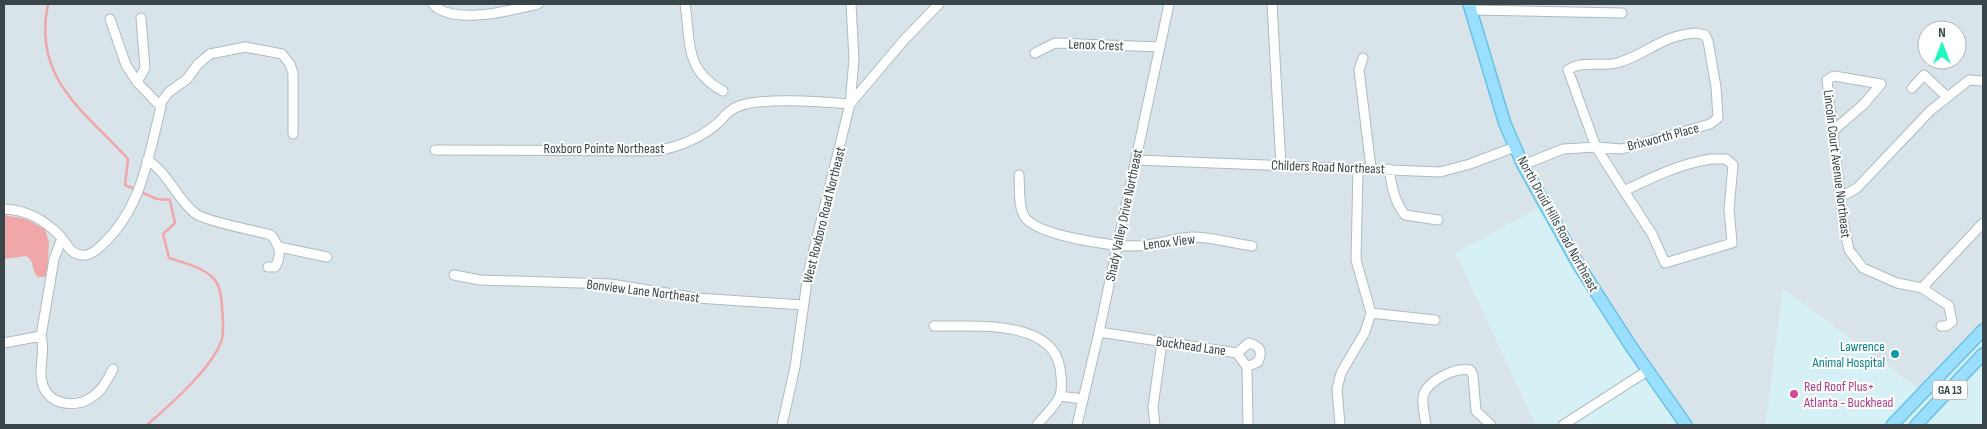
<svg xmlns="http://www.w3.org/2000/svg" width="1987" height="429" font-family="'Sofia Sans Condensed',sans-serif">
  <rect width="100%" height="100%" fill="#eaf2f5"/>
  <!-- residential -->
  <path fill="#d8e4e9" fill-rule="evenodd" d="M4 4H1983V338L1928 396 1783 289 1766 425H1683L1456 253 1536 425H4ZM1927 30H1957V60H1927Z"/>
  <!-- commercial -->
  <path fill="#d6f1f6" d="M1545 204 1683 425H1536L1456 253Z
    M1783 289 1927 396 1983 338V425H1766Z"/>
  <!-- water -->
  <path fill="#f1a7a8" d="M4 215 26 219 45 229 49 242 47 277H38C31 270 35 261 26 256L4 259Z"/>
  <g fill="none" stroke-linecap="round" stroke-linejoin="round">
    <!-- stream -->
    <path stroke="#f1a7a8" stroke-width="2.5" d="M48 4C32 78 84 111 128 159L125 185 157 199 170 200 175 223 163 234 169 258C184 263 203 267 214 279 220 285 222 299 222 308 223 316 224 336 221 342 210 370 170 405 147 425"/>
    <!-- minor casing -->
    <g stroke="#acbcc1" stroke-width="11">
      <path id="minor" d="M433 4C452 26 513 10 538 4
        M685 4C691 43 684 70 723 91
        M1272 4 1281 166
        M1471 10 1622 13
        M110 19 126 65 137 82 159 105
        M1696 33 1705 35 1708 41 1716 87 1718 118 1710 124 1622 149 1596 147 1568 70C1582 60 1601 67 1617 63 1647 55 1661 35 1696 33Z
        M1035 53 1055 43 1160 47
        M1363 58 1359 70 1371 168
        M137 82 145 68 141 18
        M1881 84 1834 76 1827 80 1843 222 1849 250 1863 268 1897 283 1922 288 1983 223
        M1912 88 1924 75 1946 96
        M1834 130 1864 104 1881 84
        M435 150 656 151C679 147 704 137 721 120 726 114 731 109 739 106 763 97 823 102 850 104L904 40 939 4
        M1711 159H1726L1733 165 1729 209 1732 243 1665 263 1652 234 1624 191C1653 177 1679 164 1711 159Z
        M147 160C169 173 176 199 196 214 205 221 256 231 271 235 279 245 283 255 275 267H268
        M1136 160 1440 172 1470 164 1515 147
        M1523 165 1563 149 1596 147 1624 191
        M1389 169C1392 187 1394 201 1405 215L1438 220
        M1019 175C1020 188 1018 205 1024 216 1036 236 1112 246 1135 246 1155 246 1173 238 1192 237 1211 237 1232 243 1252 246
        M1841 197 1857 188 1930 111 1969 80 1983 81
        M4 209C26 210 45 220 60 236 66 242 68 250 75 253 86 259 95 252 102 245 142 208 148 158 161 107L159 105 169 92 187 79 198 64 210 54 245 47 282 54 290 64 293 73V134
        M62 238 54 259 41 336C46 352 38 367 42 382 47 405 75 409 92 397 102 391 107 380 113 369
        M279 247 327 257
        M454 275 480 280 611 284 697 298 803 305
        M1922 288 1949 306 1952 322 1946 326H1941
        M1371 313 1435 320
        M934 326C971 327 1052 318 1060 368 1061 376 1063 387 1060 395 1057 405 1043 417 1037 425
        M1099 332 1237 353 1247 367 1248 425
        M4 343 41 336
        M1237 353 1249 343C1260 346 1263 351 1258 362L1247 367
        M1060 396 1082 399
        M782 425 795 367 808 274 850 104 854 59 851 4
        M1077 425 1099 332 1169 4
        M1155 425 1153 407 1162 342
        M1340 425 1337 389 1341 373 1365 332 1371 313 1356 260 1358 168
        M1426 425C1425 417 1422 405 1423 397 1426 381 1455 367 1470 370L1473 375 1476 411 1491 425
        M1563 425 1647 371"/>
    </g>
    <!-- major casing -->
    <g stroke="#69c1e4" stroke-width="14">
      <path id="major" d="M1469 4 1505 124 1523 165 1578 264 1630 345 1686 425
        M1892 425 1983 330
        M1916 425 1983 354"/>
    </g>
    <!-- minor -->
    <use href="#minor" stroke="#fff" stroke-width="9"/>
    <!-- major -->
    <use href="#major" stroke="#9ae0fe" stroke-width="11"/>
  </g>
  <!-- markers -->
  <circle fill="#0f9aa8" stroke="#fff" stroke-width="2" cx="1895" cy="354" r="5"/>
  <circle fill="#d1479c" stroke="#fff" stroke-width="2" cx="1794" cy="394" r="5"/>
  <g text-anchor="middle" dominant-baseline="central" stroke-width="4" stroke-linejoin="round" paint-order="stroke">
    <!-- shield labels -->
    <rect fill="#fff" stroke="#747e80" stroke-width="1" x="1932.5" y="380.5" width="35" height="19" rx="4"/>
    <g font-size="12" font-weight="bold" fill="#384649">
      <text x="1950" y="390">GA 13</text>
    </g>
    <!-- street labels -->
    <g font-size="14" fill="#384649" stroke="#fff">
      <text transform="translate(1096 45) rotate(2)">Lenox Crest</text>
      <text transform="translate(1663 137) rotate(-15)">Brixworth Place</text>
      <text x="604" y="148">Roxboro Pointe Northeast</text>
      <text transform="translate(1837 164) rotate(83)">Lincoln Court Avenue Northeast</text>
      <text transform="translate(1328 167) rotate(2)">Childers Road Northeast</text>
      <text transform="translate(824 215) rotate(-76)">West Roxboro Road Northeast</text>
      <text transform="translate(1124 215) rotate(-78)">Shady Valley Drive Northeast</text>
      <text transform="translate(1558 224) rotate(61)">North Druid Hills Road Northeast</text>
      <text transform="translate(1169 242) rotate(-7)">Lenox View</text>
      <text transform="translate(643 291) rotate(7)">Bonview Lane Northeast</text>
      <text transform="translate(1191 346) rotate(8)">Buckhead Lane</text>
    </g>
    <!-- culture labels -->
    <g font-size="14" fill="#0d838f" stroke="#fff" text-anchor="end">
      <text x="1885" y="346">Lawrence<tspan x="1885" dy="16">Animal Hospital</tspan></text>
    </g>
    <!-- hotel labels -->
    <g font-size="14" fill="#b23c85" stroke="#fff" text-anchor="start">
      <text x="1804" y="386">Red Roof Plus+<tspan x="1804" dy="16">Atlanta - Buckhead</tspan></text>
    </g>
  </g>
  <!-- border -->
  <rect width="1987" height="429" fill="none" stroke="#384649" stroke-width="10"/>
  <!-- north arrow -->
  <g transform="translate(1942 45)"><circle r="24" fill="#ffffff" stroke="#afb5b6"/>
  <path d="M0-4L9 19L0 12L-9 19Z" fill="#1cfabf"/>
  <text y="-8" font-size="14" font-weight="bold" text-anchor="middle" fill="#384649">N</text>
  </g>
</svg>
